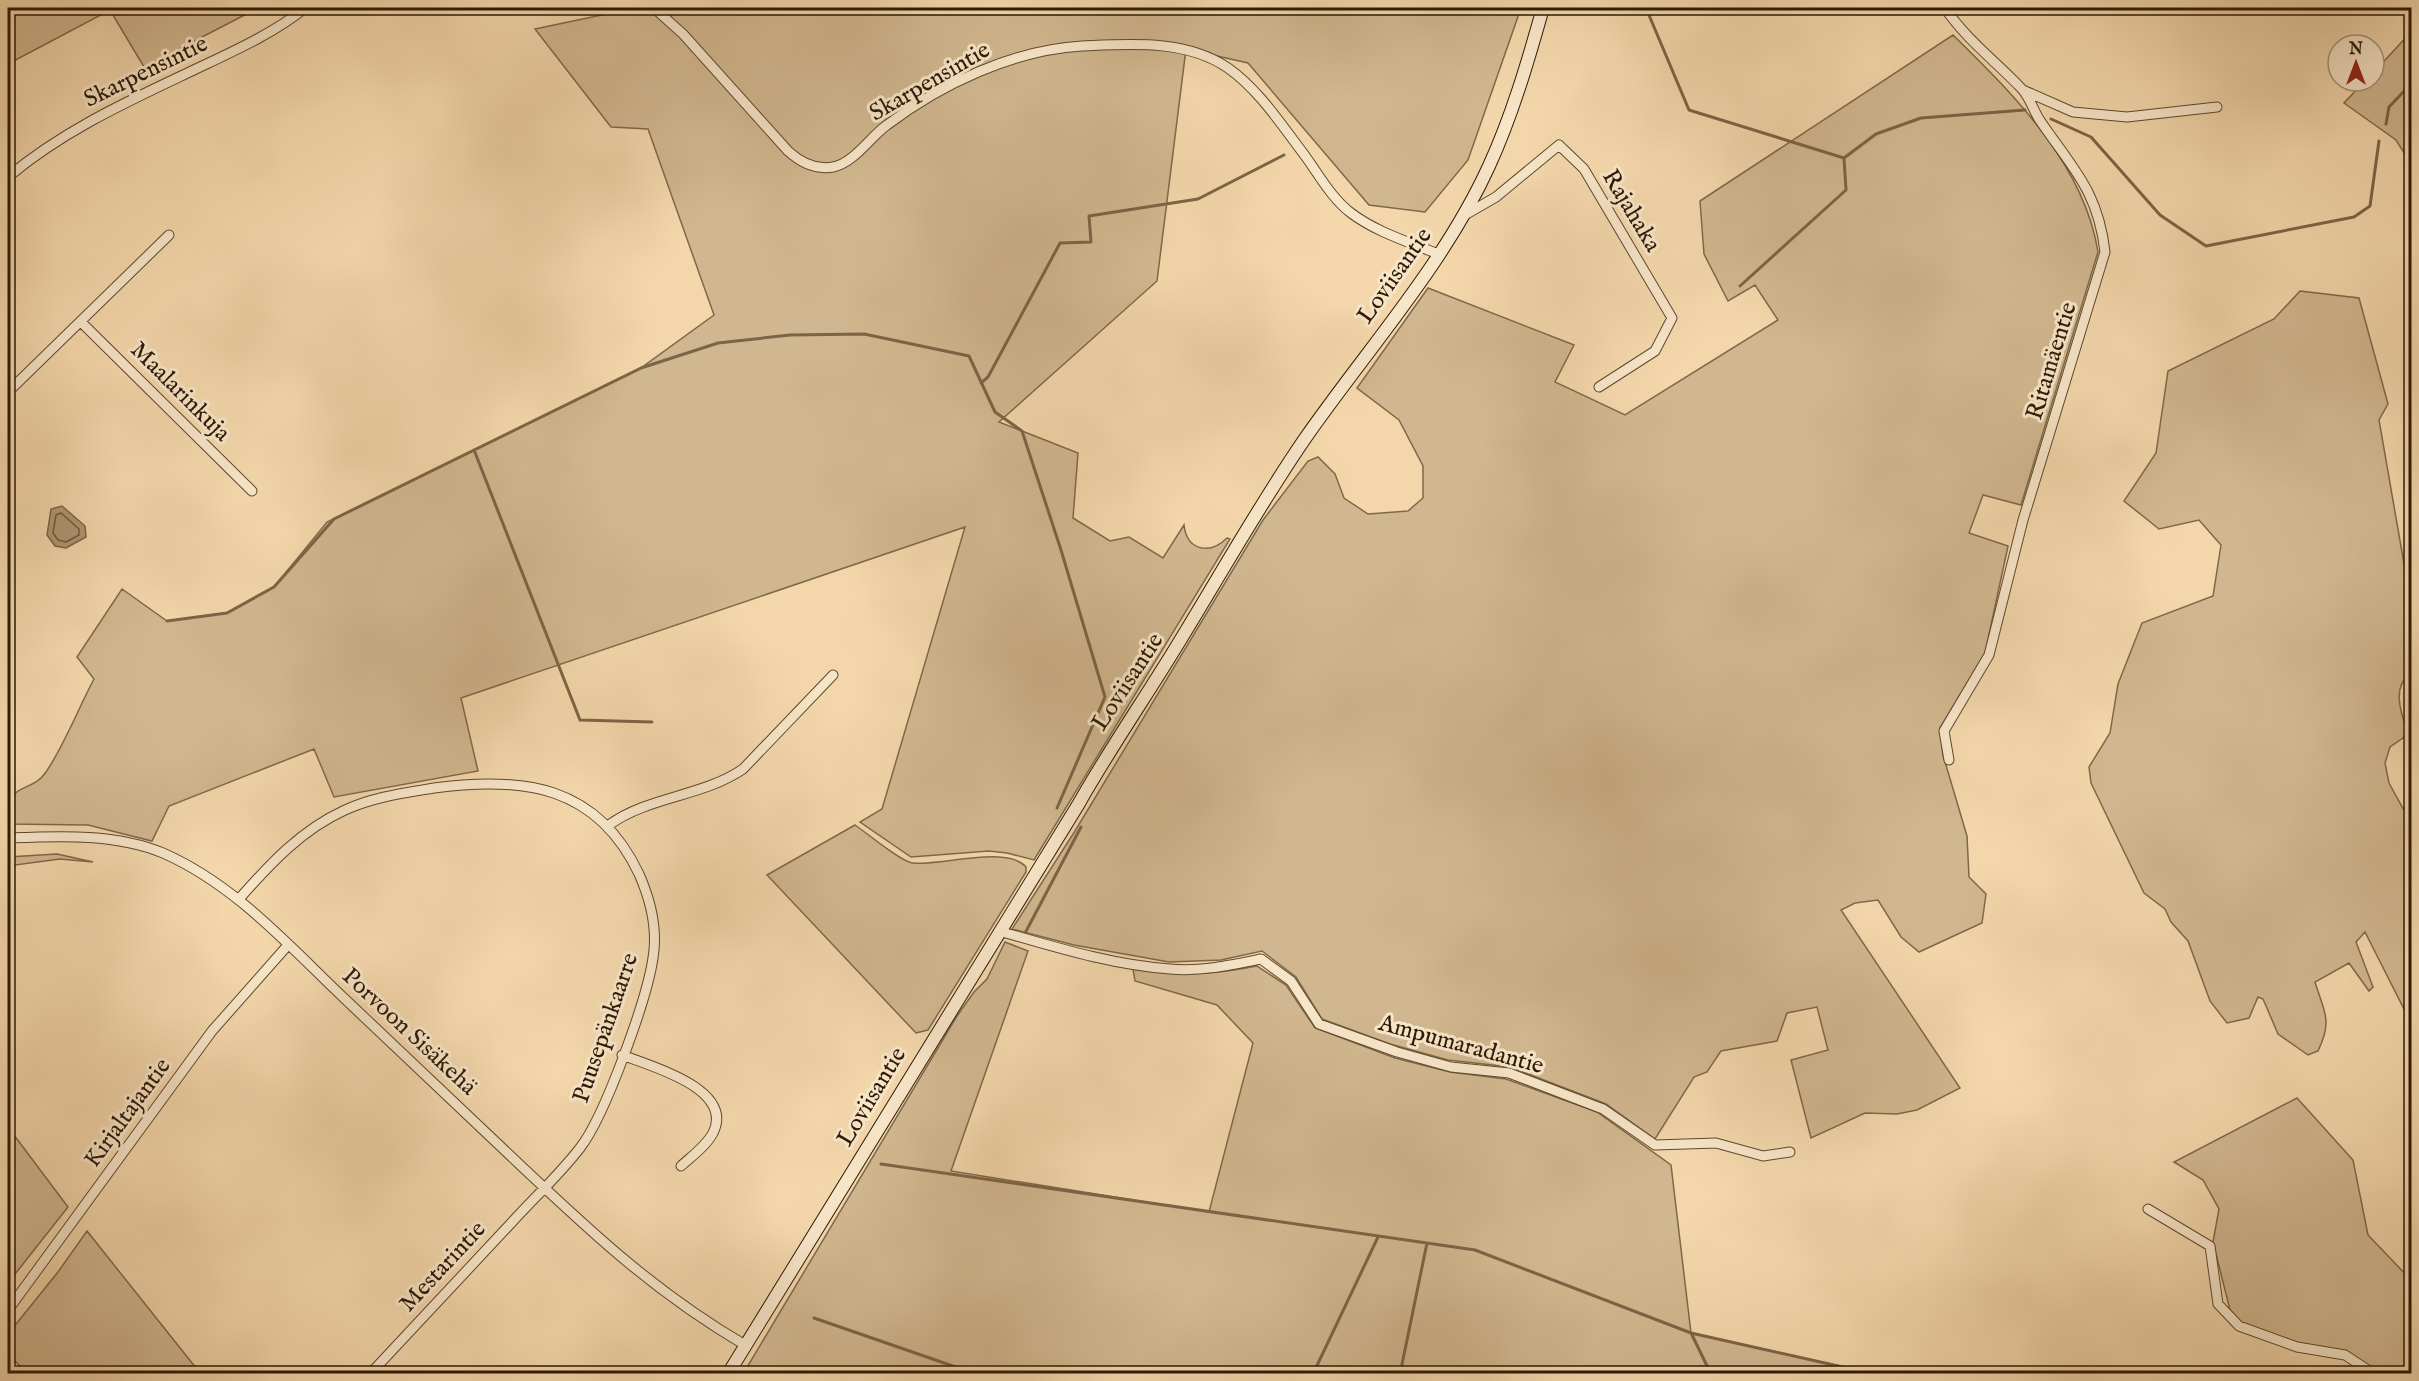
<svg xmlns="http://www.w3.org/2000/svg" width="2419" height="1381" font-family="'IM FELL English',serif">
  <rect width="100%" height="100%" fill="#f3d7ab"/>
  <filter id="stains"><feTurbulence type="fractalNoise" baseFrequency=".00333" numOctaves="4"/><feColorMatrix values="0 0 0 0 .2 0 0 0 0 .09 0 0 0 0 .02 0 0 0 .5 -.17"/></filter>
  <radialGradient id="worn" r=".72"><stop offset=".6" stop-color="#630" stop-opacity="0"/><stop offset="1" stop-color="#630" stop-opacity=".3"/></radialGradient>
  <!-- green -->
  <path fill="#d1b78f" stroke="#7f684a" stroke-width="1.5" d="M8 8H258L144 67 110 10 8 64Z
    M635 8H1521L1468 160 1425 212 1369 205 1248 63 1186 49 1157 281 999 422 1078 453 1073 518 1110 541 1129 537 1163 558 1184 525C1187 551 1210 555 1227 538L1230 539 1034 860 1007 853 989 851 911 857 860 822 882 809 965 527 461 698 478 771 334 797 314 749 169 806 152 841 88 825 8 824C7 777 30 796 46 772 65 744 78 709 94 679L77 657 122 589 167 621 227 613 274 587 327 522 638 370 714 315 648 129 611 127 535 29Z
    M2411 32V164L2396 140 2344 103 2365 81H2374V72Z
    M1953 35C2014 95 2084 164 2098 252L2021 505 1983 495 1969 533 2008 546 1985 653 1940 728 1943 755 1967 836 1969 877 1986 894 1982 923 1919 952 1901 937 1878 900 1855 903 1841 910 1960 1088 1917 1110 1897 1114 1865 1113 1811 1138 1791 1060 1828 1050 1817 1007 1787 1013 1777 1041 1721 1051 1707 1072 1694 1077 1655 1139 1606 1104 1510 1067 1448 1060 1390 1044 1322 1019 1296 977 1262 951 1221 960 1169 962 1074 945 1012 929 1075 831 1263 520 1308 461 1318 457 1335 474 1344 498 1368 514 1408 511 1423 498V466L1399 420 1357 388 1428 288 1574 345 1555 382 1625 415 1778 320 1755 285 1728 301 1704 254 1700 201Z
    M2300 291 2359 298 2388 404 2379 420 2407 581 2412 586 2411 673C2392 686 2400 711 2407 730L2403 738 2390 747 2385 763 2389 783 2411 823V1023L2365 932 2356 942 2373 987 2369 991 2349 963 2315 982C2324 1012 2333 1020 2318 1051L2308 1055 2278 1034 2263 999 2258 997 2249 1018 2227 1023 2210 1001 2188 941 2171 922 2165 909 2144 893 2091 783 2089 767 2110 733 2118 684 2142 623 2213 596 2221 545 2199 520 2159 529 2124 501 2156 453 2168 371 2274 319Z
    M855 825C867 833 901 862 913 863 940 866 1007 845 1026 867V872L928 1030 916 1033 767 875Z
    M57 854 93 862 60 859 8 866V857Z
    M1005 942 1028 951 951 1171 1209 1212 1253 1043 1217 1005 1135 981 1133 969C1179 976 1211 975 1257 966L1286 985 1315 1028 1395 1058 1450 1072 1506 1079 1597 1112 1671 1165 1691 1333 1872 1373 743 1374 957 1016 974 992 987 979Z
    M2297 1098 2353 1160 2368 1235 2411 1280V1359L2398 1373H2378L2345 1351 2301 1344 2241 1323 2230 1310 2213 1242 2219 1209 2203 1180 2174 1162Z
    M8 1127 68 1207 8 1283Z
    M87 1231 200 1373H27L8 1354V1334L58 1272Z"/>
  <!-- water -->
  <path fill="#b09672" stroke="#7c6446" stroke-width="1.5" d="M62 506 85 526 86 537 66 548 55 546 47 535 51 509Z"/>
  <g fill="none" stroke-linecap="round" stroke-linejoin="round">
    <!-- shore -->
    <path stroke="#6e583b" stroke-width="1.5" d="M61 513 79 529V535L66 542 58 540 53 533 56 515Z"/>
    <!-- stream -->
    <path stroke="#7c6446" stroke-width="3" d="M1646 8 1689 110 1844 158
      M2051 119 2091 137 2160 215 2206 246 2354 217 2370 206 2379 141
      M2386 124 2389 107 2407 88 2412 52
      M1740 286 1846 190 1844 158 1876 134 1921 118 2025 110
      M981 383 988 377 1060 243 1091 242 1089 216 1198 199 1284 155
      M474 450 580 720 652 722
      M167 621 227 613 274 587 334 519 641 368 718 343 790 335 864 334 969 356 995 412 1022 431 1061 550 1105 697 1057 808
      M1023 937 1081 827
      M881 1164 1475 1250 1691 1333 1874 1374
      M814 1318 976 1374
      M1692 1335 1711 1374
      M1313 1374 1378 1237
      M1400 1374 1427 1243"/>
    <!-- street casing -->
    <g stroke="#5e482e" stroke-width="11">
      <path id="street" d="M654 8 683 34 788 151C800 162 816 170 833 167 854 163 870 137 887 125 941 84 1013 50 1082 46 1130 44 1186 39 1228 68 1258 89 1281 124 1303 153 1318 173 1331 198 1351 213 1376 232 1409 242 1438 254
        M1945 8C1965 38 1995 61 2021 88 2029 96 2033 109 2039 119 2072 168 2098 190 2105 252L2023 520 1989 655 1944 731 1949 760
        M2023 90 2073 112 2127 117 2217 107
        M8 177C65 129 131 100 198 68 234 51 274 33 305 8
        M1463 216 1496 197 1559 145 1584 169 1672 318 1655 351 1599 387
        M81 322 252 491
        M8 392 169 235
        M609 825C649 796 702 797 743 769L833 675
        M8 838C58 836 116 833 163 853 236 885 290 947 346 1000 404 1055 461 1109 518 1163 592 1233 656 1293 745 1345
        M239 899C270 864 301 830 345 810 373 797 404 793 434 788 523 776 597 785 639 874 651 901 658 928 653 958 647 999 605 1116 580 1148 560 1174 536 1196 514 1220 466 1271 418 1322 370 1374
        M999 931C1055 947 1112 965 1170 969 1200 972 1232 965 1261 959L1291 981 1319 1024 1397 1052 1451 1067 1509 1073 1603 1109 1655 1145 1716 1143 1763 1156 1790 1152
        M622 1055C651 1066 735 1089 713 1133 706 1146 692 1156 681 1166
        M2148 1209 2210 1246 2218 1304 2239 1326 2297 1347 2345 1355 2374 1374
        M8 1310 212 1031 288 945
        M2404 1374 2412 1365"/>
    </g>
    <!-- secondary casing -->
    <g stroke="#2d1904" stroke-width="14">
      <path id="secondary" d="M728 1374 1078 805C1110 748 1148 694 1181 639 1222 572 1260 504 1304 440 1365 352 1444 265 1489 166 1512 116 1528 61 1543 8"/>
    </g>
    <!-- street -->
    <use href="#street" stroke="#f7e5c8" stroke-width="9"/>
    <!-- secondary -->
    <use href="#secondary" stroke="#f7e5c8" stroke-width="12"/>
  </g>
  <g text-anchor="middle" dominant-baseline="central" stroke-width="6" stroke-linejoin="round" paint-order="stroke">
    <!-- street labels -->
    <g font-size="24" fill="#2d1904" stroke="#f7e5c8">
      <text transform="translate(146 72) rotate(-26)">Skarpensintie</text>
      <text transform="translate(930 82) rotate(-30)">Skarpensintie</text>
      <text transform="translate(1631 211) rotate(59)">Rajahaka</text>
      <text transform="translate(1395 276) rotate(-55)">Loviisantie</text>
      <text transform="translate(2052 361) rotate(-73)">Ritamäentie</text>
      <text transform="translate(180 392) rotate(45)">Maalarinkuja</text>
      <text transform="translate(1128 682) rotate(-57)">Loviisantie</text>
      <text transform="translate(606 1028) rotate(-71)">Puusepänkaarre</text>
      <text transform="translate(409 1032) rotate(43)">Porvoon Sisäkehä</text>
      <text transform="translate(1461 1045) rotate(15)">Ampumaradantie</text>
      <text transform="translate(872 1097) rotate(-59)">Loviisantie</text>
      <text transform="translate(128 1113) rotate(-54)">Kirjaltajantie</text>
      <text transform="translate(443 1267) rotate(-47)">Mestarintie</text>
    </g>
  </g>
  <!-- margin -->
  <rect width="2419" height="1381" fill="none" stroke="#f3d7ab" stroke-width="30"/>
  <rect x="9" y="9" width="2401" height="1363" fill="none" stroke="#2d1904" stroke-width="3"/>
  <rect x="15" y="15" width="2389" height="1351" fill="none" stroke="#2d1904" stroke-width="1.5"/>
  <!-- north arrow -->
  <g transform="translate(2356 63)"><circle r="28" fill="#f7e5c8" stroke="#a6937a" stroke-width="1.5"/>
  <path d="M0-4.5L10 22L0 15L-10 22Z" fill="#8f2418"/>
  <text y="-9" font-size="16" font-weight="bold" text-anchor="middle" fill="#2d1904">N</text>
  </g>
  <rect width="100%" height="100%" filter="url(#stains)"/>
  <rect width="100%" height="100%" fill="url(#worn)"/>
</svg>
